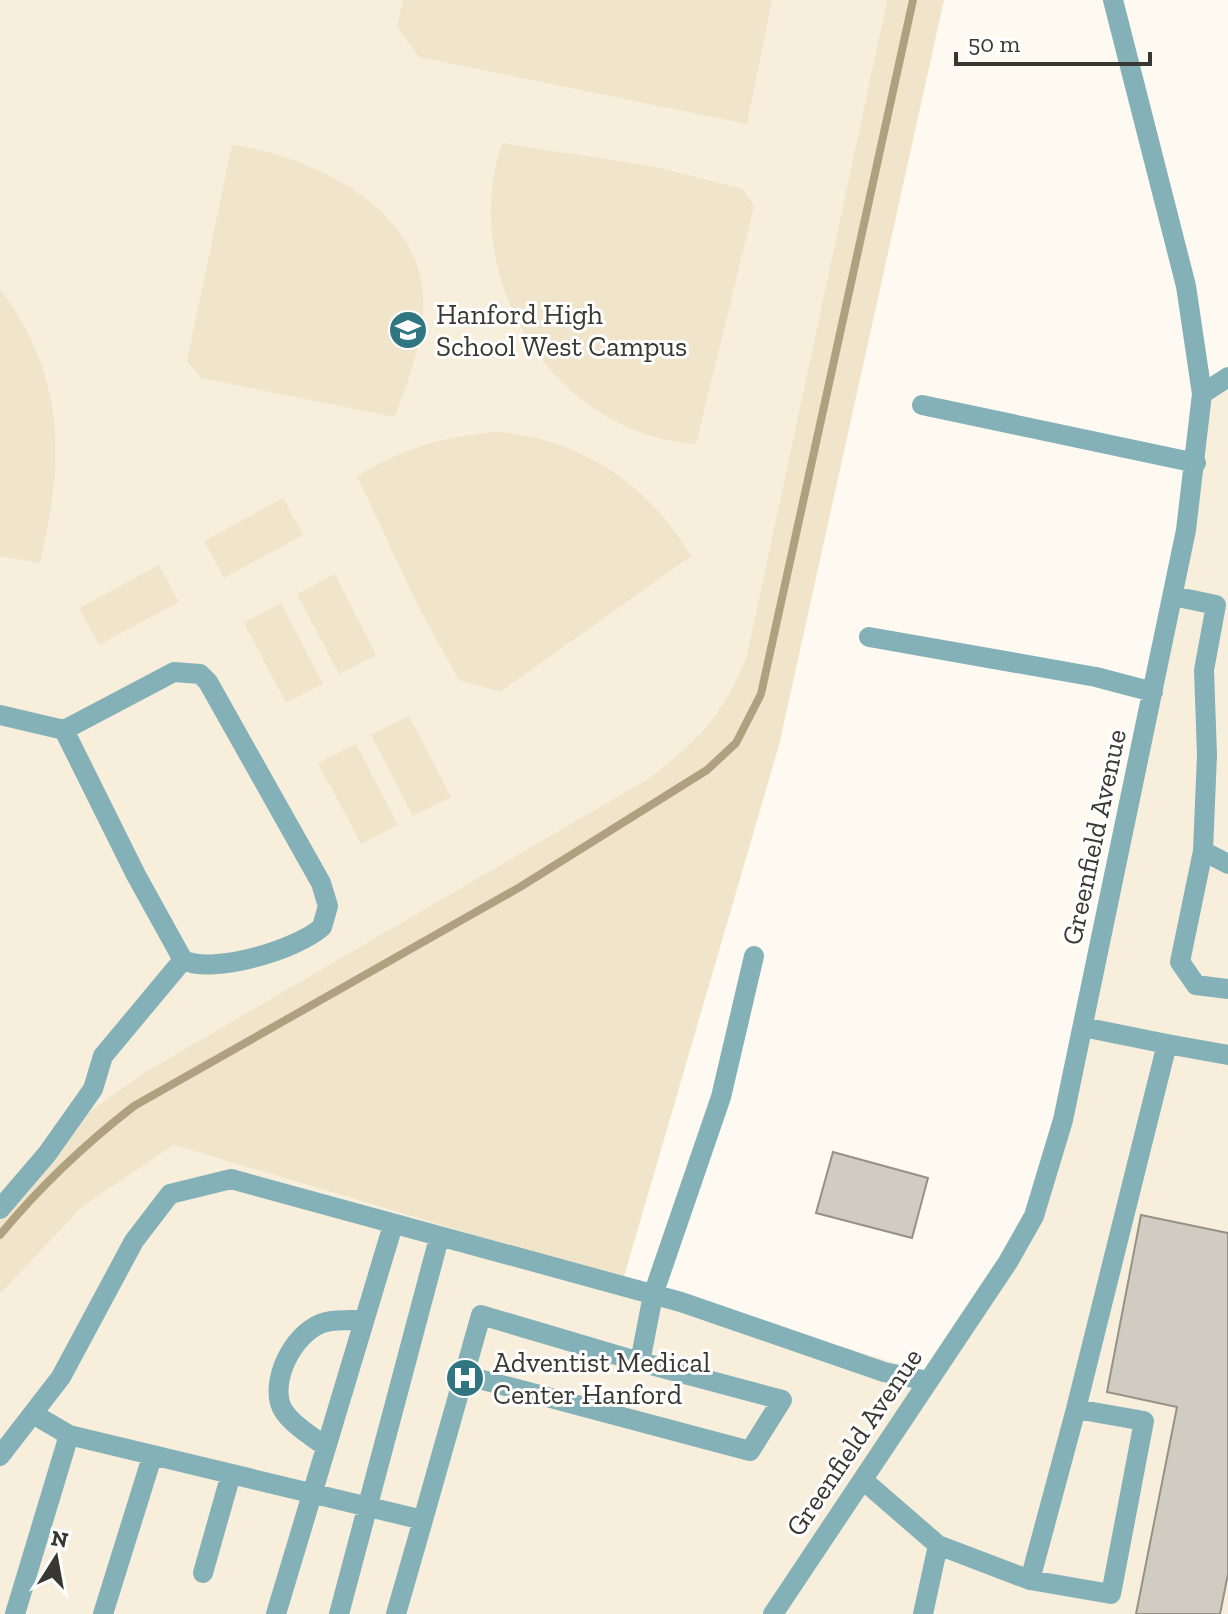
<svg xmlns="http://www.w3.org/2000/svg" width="1228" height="1614" font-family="'Zilla Slab',serif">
  <rect width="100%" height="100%" fill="#fefaf1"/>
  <!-- built -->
  <path fill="#f7efdc" d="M0 0H887L746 659 727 703 697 741 646 780 0 1194Z
    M1228 386V1614H0V1294L83 1206 174 1145 933 1374 1034 1216 1186 530 1202 394Z"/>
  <!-- green -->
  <path fill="#f0e5cb" d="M403 0H772L747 124 419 57 397 27Z
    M887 0H944L779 745 623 1280 174 1145 83 1206 0 1294V1194L39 1148 144 1073 646 780C699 740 719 721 746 659Z
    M502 143 656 167 743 189 754 206 696 444C553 434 457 277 502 143Z
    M232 145C307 155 415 204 423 292 426 334 409 378 395 417L201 378 187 361Z
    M0 289C67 379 64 460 40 563L0 556Z
    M497 432C580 438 649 485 691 556L500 692 459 680 419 608 357 476C403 448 444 436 497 432Z
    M283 498 303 535 224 578 204 541Z
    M159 565 179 602 99 645 79 608Z
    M335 574 376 655 339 674 297 594Z
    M281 603 323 684 286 703 244 623Z
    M409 716 451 797 413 816 371 735Z
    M356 744 398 825 361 844 318 763Z"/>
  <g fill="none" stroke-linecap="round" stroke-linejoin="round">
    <!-- stream -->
    <path stroke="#afa17f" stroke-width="8" d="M0 1235C41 1185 84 1145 134 1106L520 887 707 770 736 743 761 694 913 0"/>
  </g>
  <!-- building -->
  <path fill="#d1ccc1" stroke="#959186" stroke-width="2" d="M833 1152 928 1178 912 1238 816 1213Z
    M1141 1215 1228 1233V1574L1220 1614H1136L1177 1407 1107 1392Z"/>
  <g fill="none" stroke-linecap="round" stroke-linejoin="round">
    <!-- minor -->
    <path stroke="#84b1b8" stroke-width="20" d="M1202 394 1228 377
      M922 405 1196 463
      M1173 596 1216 605 1204 670 1207 755 1203 851 1228 864
      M869 637 1096 677 1153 692
      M0 715 64 730 174 672 200 674 208 682 321 883 328 906 322 927C298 949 213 975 183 960L136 875 64 730
      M1203 851 1180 962 1196 985 1228 989
      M1167 1044 1228 1055
      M0 1209 47 1154 93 1089 103 1056 183 960
      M464 1375 750 1451 782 1400 640 1362
      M1076 1409 1167 1044 1083 1027
      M33 1414 69 1435 423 1520 481 1315 640 1362 653 1295 721 1097 754 956
      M326 1447C312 1436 285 1421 280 1403 272 1374 297 1329 326 1322 338 1319 353 1320 364 1320
      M0 1456 61 1377 134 1241 170 1194 231 1179 681 1302 884 1372 928 1381
      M863 1480 938 1545 923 1614
      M938 1545 1030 1580 1111 1594 1144 1421 1076 1409 1030 1580
      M203 1573 231 1474
      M15 1614 69 1435
      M103 1614 152 1457
      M276 1614 393 1225
      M339 1614 439 1238
      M396 1614 423 1520
      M773 1614 1008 1262 1034 1216 1063 1120 1186 530 1202 394 1186 286 1113 0"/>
  </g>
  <!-- icons -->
  <defs>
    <g id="school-disc" transform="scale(2)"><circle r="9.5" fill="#2f7681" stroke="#fff"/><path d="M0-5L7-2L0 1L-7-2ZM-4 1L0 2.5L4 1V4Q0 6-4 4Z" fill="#fff"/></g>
    <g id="hospital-disc" transform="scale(2)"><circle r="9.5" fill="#2f7681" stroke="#fff"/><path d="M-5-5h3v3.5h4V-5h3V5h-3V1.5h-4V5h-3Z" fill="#fff"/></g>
  </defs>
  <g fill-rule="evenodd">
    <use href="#school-disc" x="408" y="330"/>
    <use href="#hospital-disc" x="465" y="1378"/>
  </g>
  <g text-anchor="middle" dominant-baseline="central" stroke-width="6" stroke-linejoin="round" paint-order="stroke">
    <!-- poi labels -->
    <g font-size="28" fill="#393732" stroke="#fff" text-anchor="start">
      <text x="436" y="314">Hanford High<tspan x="436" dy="32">School West Campus</tspan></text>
      <text x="493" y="1362">Adventist Medical<tspan x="493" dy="32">Center Hanford</tspan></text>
    </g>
    <!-- street labels -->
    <g font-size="28" fill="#393732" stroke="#fff">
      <text transform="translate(1094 837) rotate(-78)">Greenfield Avenue</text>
      <text transform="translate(854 1442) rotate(-56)">Greenfield Avenue</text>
    </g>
  </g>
  <!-- north arrow -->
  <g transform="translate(56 1558) rotate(11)" stroke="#ffffff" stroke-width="6" paint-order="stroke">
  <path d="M0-6L14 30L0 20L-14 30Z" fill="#393732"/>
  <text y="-12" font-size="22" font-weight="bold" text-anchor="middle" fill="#393732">N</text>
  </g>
  <!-- scale -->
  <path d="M956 52v12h194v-12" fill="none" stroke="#393732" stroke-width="4"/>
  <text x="968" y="52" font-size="24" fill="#393732" stroke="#ffffff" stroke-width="6" paint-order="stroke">50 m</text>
</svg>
